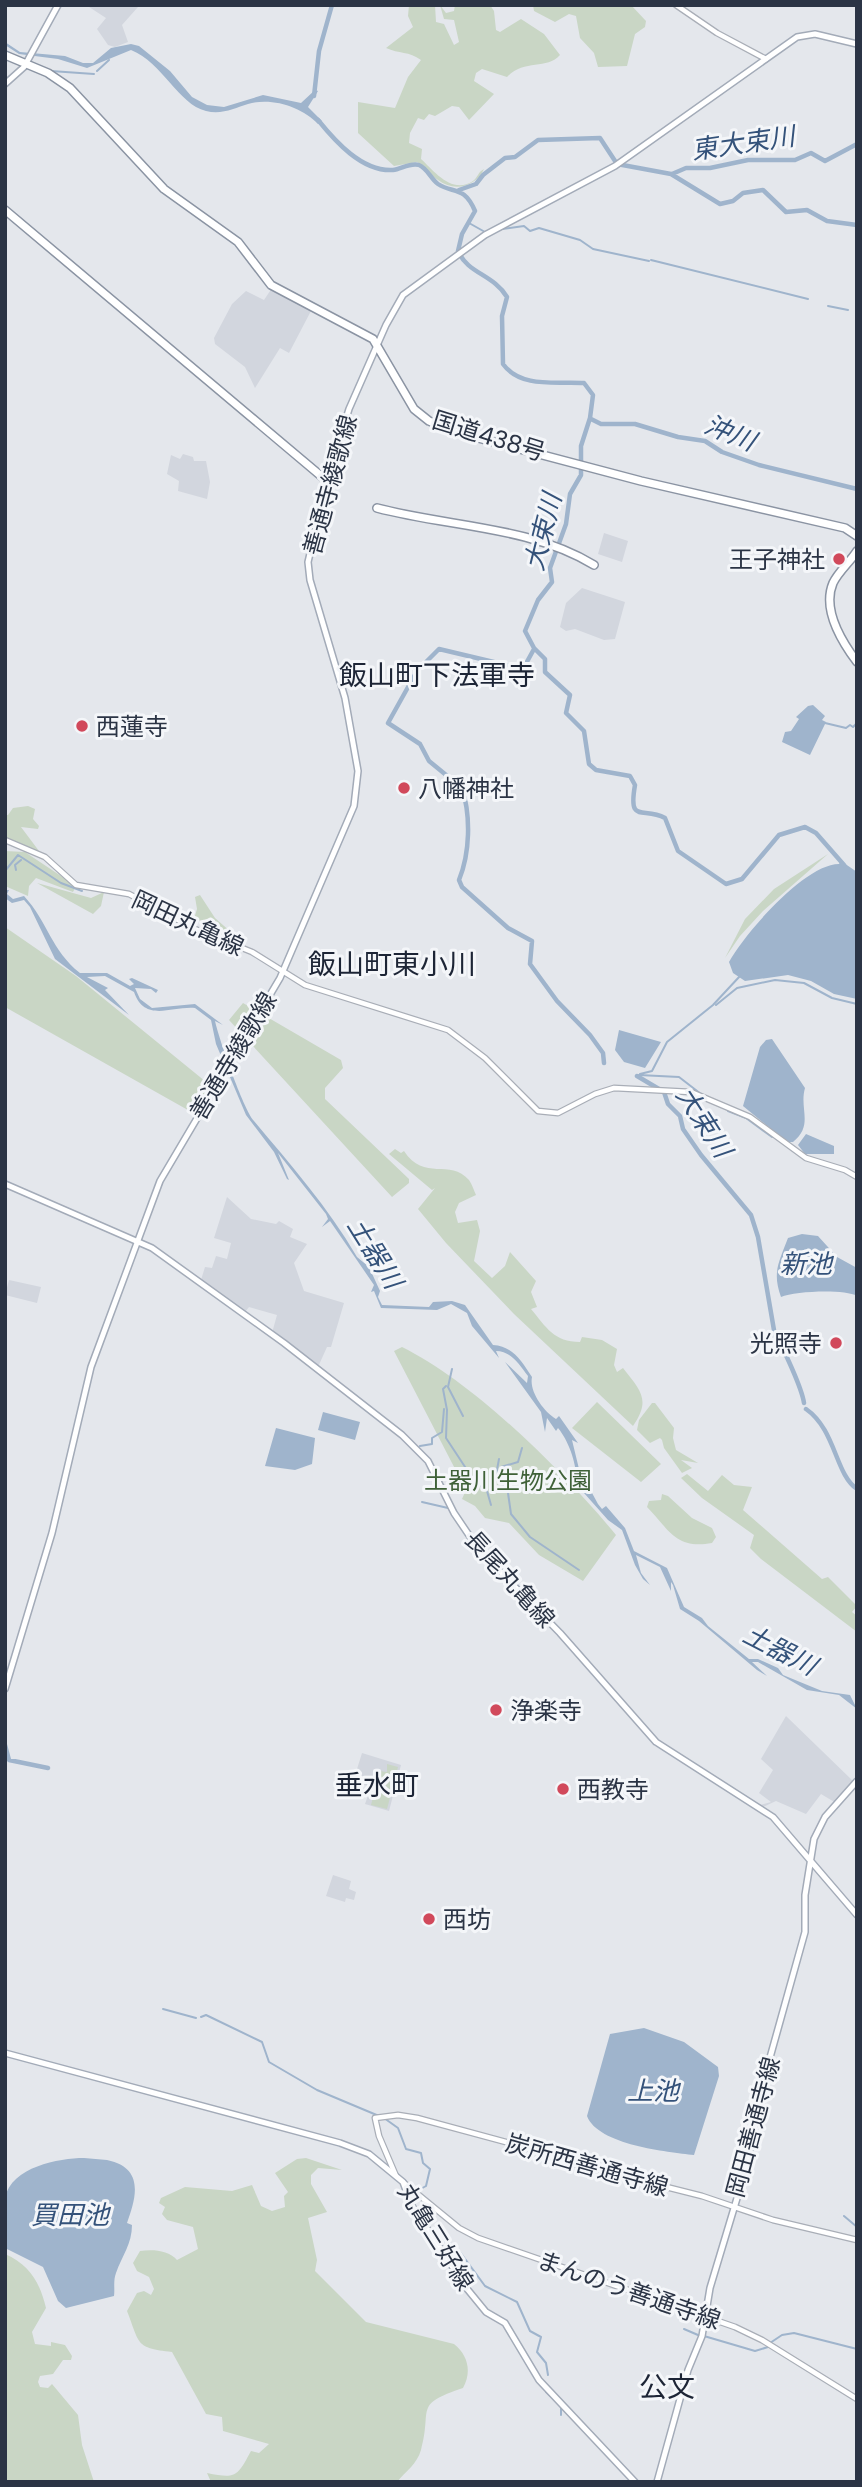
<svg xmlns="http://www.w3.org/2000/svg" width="862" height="2487" font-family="Poppins,'Noto Sans JP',sans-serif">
  <rect width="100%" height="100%" fill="#e4e7ec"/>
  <!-- built -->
  <path fill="#d2d6de" d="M86 5H137L138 7 122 25 128 42 115 47 108 45 97 29 106 18Z
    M272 288 312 309 289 353 280 348 255 388 245 367 215 344 214 338 232 304 246 291 264 300Z
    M183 454 193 457 194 461H206L210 482 207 499 178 491 179 481 167 474 171 455 180 459Z
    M604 533 628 541 622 562 598 554Z
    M582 588 625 602 615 639 604 640 575 629 566 631 560 627 566 603Z
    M227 1197 251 1219 276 1224 279 1221 293 1229 290 1237 307 1244 294 1263 304 1291 344 1303 331 1347H327L318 1367 272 1333 277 1315 249 1307 245 1312 201 1280 205 1267 212 1268 216 1256 227 1259 231 1243 214 1238Z
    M9 1280 41 1287 37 1303 5 1295Z
    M786 1716 853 1781 836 1803 821 1794 806 1814 776 1801 763 1807 760 1805 771 1802 759 1793 773 1770 761 1759Z
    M362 1753 401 1765 389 1811 365 1804 371 1787 353 1782Z
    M333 1875 351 1881 349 1889 356 1892 354 1900 346 1898 345 1902 326 1896Z"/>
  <!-- green -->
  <path fill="#c9d6c5" d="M409 5H435L436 22 444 24 454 45 459 42 454 20 444 19 440 5 446 13 454 11 455 5H490L494 11 496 30 500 32 521 19 544 34 560 55C547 70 523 59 507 77L482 69 476 73 474 81 494 94 469 120 459 107 452 106 435 116 429 114 424 120 418 118 410 133 409 143 422 149 421 159C434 171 452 195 473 181 479 176 477 173 484 169 476 186 455 193 438 180 430 175 426 166 417 162L394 166 358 133V102L395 108 408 77 421 60C409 51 399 54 386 48L413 27 408 16Z
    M533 5H631L646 21 645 27 635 34 627 66 598 67 594 53 580 38 576 16 569 14 555 22 534 11Z
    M28 806 35 809 33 819 39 826 38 829 21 827 39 851 5 839V815H8L13 808Z
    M5 851 25 852 76 886 73 892 36 878 29 886 28 896 5 886Z
    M828 854 763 911 740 936 725 958 745 919 774 889Z
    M37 883 91 898 104 892 101 906 93 914Z
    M200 895 215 918 232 933 228 940 205 931V922L194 919 197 909 195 897Z
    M5 927 76 976 211 1086 195 1114 5 1007Z
    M243 1003 341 1060 343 1068 325 1088V1099L409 1179V1183L392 1197 229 1020Z
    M395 1149 401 1153 404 1151C424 1182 450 1158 469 1180 472 1184 474 1191 476 1195L459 1203 455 1212 458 1223 477 1220 480 1231 474 1261 492 1278 505 1266 510 1252 536 1281 531 1292 537 1307 531 1309C546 1327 554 1342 580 1342L582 1337 602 1340 617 1349 614 1365 617 1372 623 1368C641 1391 651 1400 633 1426L514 1314 446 1243 418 1209 435 1188 432 1190 389 1154Z
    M402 1347C475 1383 564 1472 616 1535L583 1581 539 1555 509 1523 485 1518 475 1506 462 1499 466 1490 394 1351Z
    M597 1402 661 1464 641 1482 572 1428Z
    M652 1403H655L674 1428 673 1438 676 1450 698 1463 681 1460 692 1468 682 1473 664 1448 662 1440 660 1438 650 1443 637 1430 639 1420Z
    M687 1474 708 1491 722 1475 734 1485 752 1487 743 1510 822 1579 828 1577 857 1606 852 1612 857 1616V1632L761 1559 750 1548 754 1535 702 1498 681 1478Z
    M662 1494 668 1496 692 1518 712 1528 716 1537 712 1543C675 1550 668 1528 647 1507L649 1501 661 1500Z
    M387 1764 398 1767 387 1809 371 1805 380 1771 387 1772Z
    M306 2158 342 2170 318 2168 311 2175V2184L327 2212 308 2218 317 2260 315 2271 366 2322 454 2344C468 2355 472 2372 463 2388 412 2405 433 2408 421 2450 417 2464 406 2471 397 2482H211L207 2473C236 2479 237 2477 251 2451L259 2453 269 2444 223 2431 222 2417 206 2414 172 2352C135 2348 140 2344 127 2311L137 2293 144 2291 151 2295 154 2289 149 2277 137 2271 133 2263 140 2251C152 2249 169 2250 177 2260L198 2249 193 2227 167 2220 162 2214 165 2207 159 2203 161 2198 185 2187 232 2191 252 2185 261 2206 272 2211 285 2207 284 2196 288 2192 275 2173 297 2159Z
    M5 2254C30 2265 40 2283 46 2308L32 2332 35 2344 51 2346V2342L65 2345 72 2356 71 2360H63L53 2374 40 2376 38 2382 40 2387 48 2388 52 2384 78 2415 82 2445 94 2482H5Z"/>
  <!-- water -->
  <path fill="#9fb4cc" d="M5 42 20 52 65 56 83 63H93L111 48 131 44 139 46 170 71 192 97 207 105 224 107 263 95 301 103 315 90 318 91 308 107 322 121 318 124C302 107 272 97 248 104 235 108 222 115 206 111 178 104 163 63 131 50L87 68 58 59 19 54 5 45Z
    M813 705 825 716 822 720 826 722 810 755 782 742 785 732 791 731 799 719 796 717 808 706Z
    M841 861 857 872V999L834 994 811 981 788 975 745 981 733 973 729 962C745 933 805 864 839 864Z
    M5 890H9L7 894 13 899 24 896C48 922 51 950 80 973H107L130 986 134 984 129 979 132 978 158 990 156 993 151 989 135 988 140 999 152 1008 195 1004 223 1025 215 1021C219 1039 243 1108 254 1121 290 1164 328 1207 357 1257L369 1267 380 1291 378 1297 382 1305 429 1307 433 1302 452 1301 465 1305 493 1345C513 1346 522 1362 532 1377 529 1391 543 1411 556 1419L559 1416 578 1443 572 1440 579 1469 598 1504 602 1509 606 1506 625 1528 634 1551 667 1568 684 1607 702 1618 708 1626 749 1659H758L778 1668 783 1675 822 1691 850 1695 857 1709 839 1695 807 1690 758 1662H752L767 1676 757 1670 699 1621 680 1609 673 1585 671 1582V1591L660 1567 636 1555 641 1573 650 1585 643 1579 635 1565 622 1530 608 1520 576 1484C578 1467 569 1441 558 1428L556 1431 547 1418 545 1432 541 1412 505 1362 527 1383 528 1376C519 1364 511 1351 496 1351L499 1358 472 1326 467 1313 451 1304 437 1310 381 1308 374 1291 371 1292 374 1285 330 1221 322 1227 328 1219 326 1214 278 1153 289 1180 287 1179 274 1152 246 1115 216 1044 211 1020 195 1008C171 1006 145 1023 134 992L105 976 87 977 108 988 105 990 129 1015 55 959 30 907 24 900 12 903 5 898Z
    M619 1030 661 1042 645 1068 624 1062 615 1050Z
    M772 1039 805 1088C799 1109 814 1125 793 1142H787L743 1106 760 1047 766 1040Z
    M806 1134 834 1146V1154H805L798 1145Z
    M802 1234 818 1236 837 1257 857 1268V1296C845 1289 795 1291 781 1297 772 1272 779 1262 788 1238Z
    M323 1412 360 1422 355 1440 318 1430Z
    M276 1428 315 1438 312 1464 295 1470 265 1466Z
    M644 2028 684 2042 718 2067 719 2076 694 2155C668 2152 598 2145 587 2116L610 2034Z
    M84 2158C92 2159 99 2159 107 2160 145 2168 136 2198 127 2223L132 2225C132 2244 122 2256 116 2273 113 2281 115 2288 114 2296L66 2308 58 2301 43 2267 5 2248C5 2233 2 2214 5 2198 11 2167 59 2158 84 2158Z"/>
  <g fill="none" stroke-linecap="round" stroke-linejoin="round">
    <!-- stream -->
    <path stroke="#9fb4cc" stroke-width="2" d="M51 71 94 74
      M97 71 109 60
      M469 223 485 232
      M502 229 524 226 530 231 539 228 580 240 593 249 649 261
      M651 260 808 299
      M828 306 848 310
      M825 723 846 728 850 725 853 727 857 723
      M16 870 15 865 21 860
      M5 871 18 855 61 883 82 891
      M716 1005 737 988 775 980 804 983 832 998 857 1004
      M640 1074 652 1071 667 1042 713 1005 740 976
      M639 1075 679 1077 701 1094
      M728 1111 746 1118 772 1137
      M452 1369 448 1387 463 1416
      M446 1386 443 1389 447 1410 446 1438 473 1479 487 1491 491 1505
      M420 1446 432 1444V1438L442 1432 444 1409
      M499 1459 496 1475 508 1493 511 1514 530 1537 579 1570
      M501 1467 518 1462 522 1448
      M422 1502 448 1508
      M163 2009 196 2018
      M201 2017 206 2015 262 2042 269 2062 317 2090 379 2116
      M384 2118 398 2128 406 2149 421 2153 423 2163 430 2169 426 2186 410 2195
      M407 2200 427 2233
      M844 2216 857 2227
      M436 2237 451 2244
      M460 2252 485 2286 517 2302 530 2331 541 2337 537 2352 546 2363 548 2375
      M684 2329 698 2335
      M704 2336 755 2351 768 2347
      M770 2343 782 2335 794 2333 857 2349
      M546 2392 561 2406V2415"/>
    <!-- river -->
    <path stroke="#9fb4cc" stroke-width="4.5" d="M314 96 319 51 332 5
      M318 120C335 141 362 172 393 170 401 169 411 162 419 165 427 168 431 179 438 184 453 194 464 185 475 211L462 234 458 251C468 274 493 274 507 297L502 316 503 364C521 389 558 381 584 383L593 395 590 418 581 446V475L570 494 566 524 550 568 552 582 538 600 525 631 534 648 545 659V672L570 695 566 713 584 731 589 764 596 770 630 776 635 785C628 825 643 806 665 818L678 851 726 884 742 879 779 835 805 827 816 833 844 865
      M672 174 686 168H710L748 160H795L811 153 825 161 857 144
      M459 190 476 184 483 175 505 158 515 157 538 140 600 138 617 164 671 174 720 204 733 201 743 193 763 190 786 212 807 210 827 221 857 225
      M591 419 601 424H635L678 437 705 441 722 452 759 465 857 489
      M534 649 523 669 439 649 417 671 388 723 420 744 429 761 462 788C471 816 470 853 459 880L462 887 508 928 532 941 530 964 557 1001 590 1035 603 1053 604 1063
      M637 1076 664 1092 668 1104 680 1116 683 1129 701 1155 751 1215 758 1237 775 1336C783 1346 802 1389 804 1403
      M806 1409C836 1430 835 1474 857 1489
      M5 1745 9 1760 48 1768"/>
    <!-- secondary casing -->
    <g stroke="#a9aeb7" stroke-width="7">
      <path id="secondary" d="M676 5 717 33 766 59
        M5 840 45 857 76 885 129 894 195 929 252 952 305 985 448 1030 485 1058 538 1111 558 1113 595 1094 614 1088 691 1092 750 1117 806 1158 845 1170 857 1177
        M396 2176 379 2136 375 2118 398 2115 417 2118 532 2149 563 2161 702 2196 773 2220 857 2240
        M404 2183 459 2228 478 2238 735 2327 762 2340 857 2399"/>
    </g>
    <!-- primary casing -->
    <g stroke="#a3abb8" stroke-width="8">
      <path id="primary" d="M5 84 24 67 58 5
        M5 1184 152 1248 284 1343 402 1435 428 1461 454 1513 479 1550 560 1633 656 1742 773 1817 857 1915
        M5 1689 52 1533 91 1367 160 1181 280 978 354 806 358 771 345 698 310 580 308 562 329 474 349 409 386 325 403 295 485 235 615 166 797 37 815 34 857 44
        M5 2053 340 2143 369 2154 403 2182 412 2206 468 2290 486 2312 505 2323 539 2380 635 2482
        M657 2482 688 2370 702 2336 710 2288 747 2165 764 2079 805 1932V1895L814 1839 825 1817 857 1781"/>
    </g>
    <!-- highway casing -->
    <g stroke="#8b94a3" stroke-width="10">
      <path id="highway" d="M5 55 48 73 70 88 164 189 238 242 271 285 373 339 414 409 429 421 452 431 641 481 845 528 857 536
        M5 210 327 481
        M377 508C449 527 530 526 594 565
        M857 551C850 562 838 572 833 583 822 609 842 642 857 662"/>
    </g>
    <!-- secondary -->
    <use href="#secondary" stroke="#fff" stroke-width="4.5"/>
    <!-- primary -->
    <use href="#primary" stroke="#fff" stroke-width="5"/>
    <!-- highway -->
    <use href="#highway" stroke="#fff" stroke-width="7"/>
  </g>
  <!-- markers -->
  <g fill="#d1495b" stroke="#f4f6f9" stroke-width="2.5">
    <circle cx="839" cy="559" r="7"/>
    <circle cx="82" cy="726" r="7"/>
    <circle cx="404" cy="788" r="7"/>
    <circle cx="836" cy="1343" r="7"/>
    <circle cx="496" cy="1710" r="7"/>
    <circle cx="563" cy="1789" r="7"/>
    <circle cx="429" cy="1919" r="7"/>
  </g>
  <g text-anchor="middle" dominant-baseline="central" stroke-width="6" stroke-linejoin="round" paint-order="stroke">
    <!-- street labels -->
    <g font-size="24" fill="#2b3445" stroke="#f4f6f9">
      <text transform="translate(489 436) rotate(17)">国道438号</text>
      <text transform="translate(330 485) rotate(-75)">善通寺綾歌線</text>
      <text transform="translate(188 923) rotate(25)">岡田丸亀線</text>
      <text transform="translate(233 1056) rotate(-59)">善通寺綾歌線</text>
      <text transform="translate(510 1579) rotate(48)">長尾丸亀線</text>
      <text transform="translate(753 2127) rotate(-75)">岡田善通寺線</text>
      <text transform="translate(587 2165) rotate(16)">炭所西善通寺線</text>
      <text transform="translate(436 2237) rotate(58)">丸亀三好線</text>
      <text transform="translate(629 2290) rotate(19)">まんのう善通寺線</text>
    </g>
    <!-- poi labels -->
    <g font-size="24" fill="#2b3445" stroke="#f4f6f9" text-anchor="start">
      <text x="825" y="559" text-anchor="end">王子神社</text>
      <text x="96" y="726">西蓮寺</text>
      <text x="418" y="788">八幡神社</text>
      <text x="822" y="1343" text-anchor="end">光照寺</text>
      <text x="510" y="1710">浄楽寺</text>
      <text x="577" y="1789">西教寺</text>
      <text x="443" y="1919">西坊</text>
    </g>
    <!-- park labels -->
    <g font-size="24" fill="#3f6138" stroke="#f4f6f9">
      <text x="508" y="1480">土器川生物公園</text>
    </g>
    <!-- water labels -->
    <g font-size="26" font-style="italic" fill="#34527a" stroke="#f4f6f9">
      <text transform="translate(743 143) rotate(-8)">東大束川</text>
      <text transform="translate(730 433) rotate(22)">沖川</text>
      <text transform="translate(543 532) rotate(-76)">大束川</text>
      <text transform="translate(704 1122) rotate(57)">大束川</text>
      <text transform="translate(375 1253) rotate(58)">土器川</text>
      <text x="806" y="1264">新池</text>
      <text transform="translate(780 1650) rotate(27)">土器川</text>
      <text x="653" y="2091">上池</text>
      <text x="70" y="2215">買田池</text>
    </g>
    <!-- quarter labels -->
    <g font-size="28" fill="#1d2536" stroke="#f4f6f9">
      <text x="437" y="675">飯山町下法軍寺</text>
      <text x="392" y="964">飯山町東小川</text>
      <text x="377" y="1785">垂水町</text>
      <text x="667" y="2387">公文</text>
    </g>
  </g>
  <!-- border -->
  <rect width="862" height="2487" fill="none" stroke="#2b3445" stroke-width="14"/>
</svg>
